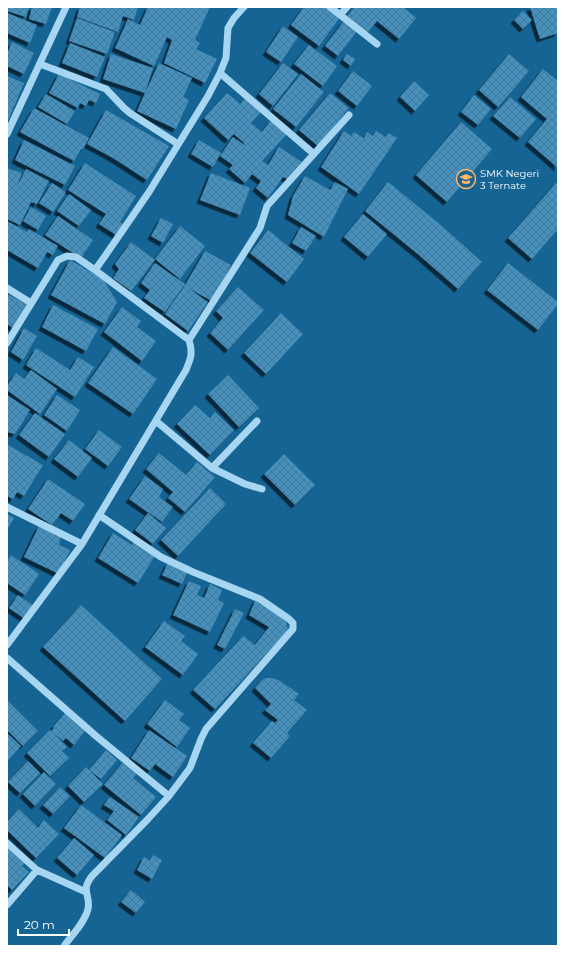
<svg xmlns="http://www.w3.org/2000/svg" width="565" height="953" font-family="Montserrat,sans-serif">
  <defs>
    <pattern id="building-cross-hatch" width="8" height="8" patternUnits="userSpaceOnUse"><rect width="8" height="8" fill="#4490bd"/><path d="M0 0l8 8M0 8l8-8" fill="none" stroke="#477895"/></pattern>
    <filter id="shadow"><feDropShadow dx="-3.5" dy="3.5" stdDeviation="0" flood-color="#0009"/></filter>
  </defs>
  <rect width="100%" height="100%" fill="#166493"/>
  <!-- building -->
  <path fill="url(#building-cross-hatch)" filter="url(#shadow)" d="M7 7H29L26 17 7 11Z
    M32 7H52L46 24 29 19Z
    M80 7H138L134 20 123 16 118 32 77 17Z
    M148 7H210L195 40 200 43 196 49 217 59 205 83 164 63 172 40 167 37 154 66 115 48 128 19 140 25Z
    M304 7H326L340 17 319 46 291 25Z
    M355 7H403L416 18 399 39 377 21 367 33 347 16Z
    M530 7H558V33L540 39Z
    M523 11 532 20 523 29 514 20Z
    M7 13 37 25 30 43 7 33Z
    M77 18 115 32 107 54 69 41Z
    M344 21 357 31 338 56 325 46Z
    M283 26 298 37 281 62 266 52Z
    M12 42 34 53 24 74 7 66V54Z
    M70 43 105 57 97 77 62 63Z
    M309 45 337 66 323 86 294 64Z
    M111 54 153 68 145 93 159 63 192 78 183 97 189 100 176 129 137 111 145 93 103 79Z
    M347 54 355 59 351 66 343 60Z
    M509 54 529 71 498 107 479 90Z
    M283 63 298 74 273 106 259 94Z
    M543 69 558 81V168L528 142 547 119 521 97Z
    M353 71 372 86 357 106 338 91Z
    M59 74 100 94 96 103 89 100 86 106 80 103 78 108 49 93Z
    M301 74 324 92 296 127 273 109Z
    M7 76 24 83 7 123Z
    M414 81 429 95 415 111 400 97Z
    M227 93 240 104 245 98 261 112 251 123 262 132 271 120 287 134 262 161 268 165 279 147 302 162 288 179 283 177 268 198 256 188 261 181 252 174 245 183 229 169 233 165 220 156 233 137 246 146 243 142 234 134 228 140 204 118Z
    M330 93 349 108 318 146 299 130Z
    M46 94 75 111 67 124 38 107Z
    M474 95 491 109 478 125 461 112Z
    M510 97 536 119 520 138 493 116Z
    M34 108 89 138 83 149H81L74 161 20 132Z
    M106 110 169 146 147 180 113 158 87 144Z
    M461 122 492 149 447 202 416 175Z
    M344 131 351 136 354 132 364 138 367 132 373 136 376 131 386 137 389 133 397 138 359 194 321 167Z
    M24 140 75 166 65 185 15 160Z
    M199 140 221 153 213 167 191 154Z
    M85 163 136 196 120 222 123 224 116 235 99 224 106 214 68 190Z
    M7 168 22 173 17 186 26 169 49 181 37 204 31 202 20 225 7 219V190L25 199 7 190Z
    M211 173 250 188 240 215 200 200Z
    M305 176 330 190 335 182 348 189 324 237 288 215 293 196Z
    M388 182 442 226 482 262 458 289 419 255 365 211Z
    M557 182 558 183V229L532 259 508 238Z
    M52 183 66 192 53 212 39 203Z
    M69 194 91 210 79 226 57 211Z
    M31 207 46 216 38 230 23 221Z
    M363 214 387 234 368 257 344 237Z
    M58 216 93 240 81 258 45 235Z
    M161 218 173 224 163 243 151 236Z
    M7 221 27 232 29 229 58 246 53 255 47 252 38 268 7 250Z
    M180 226 205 246 180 279 155 259Z
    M301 227 316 236 306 251 292 243Z
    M268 230 304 259 287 282 250 253Z
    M131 242 155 260 131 291 113 278 119 269 115 264Z
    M205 251 231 265 212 301 188 288 208 302 188 331 165 314 185 285Z
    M70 260 103 279 117 302 105 324 51 295Z
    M155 263 185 284 165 312 144 298 150 290 141 283Z
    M508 263 558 302V304L538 330 487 290Z
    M238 287 264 310 228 350 210 333 223 318 216 311Z
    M7 294 26 304 13 328 7 324Z
    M53 305 98 329 86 351 42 327Z
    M122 307 141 321 137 327 156 341 142 361 104 332Z
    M281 313 303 334 266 374 244 353Z
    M24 328 37 336 23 360 11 352Z
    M113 347 157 379 133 414 88 383Z
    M36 348 70 370 78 357 94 367 75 397 26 365Z
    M31 370 57 389 40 414 7 390V386L16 373 24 379Z
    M228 375 259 408 239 427 208 394Z
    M7 395 30 410 15 434 7 432Z
    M57 395 80 410 67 431 44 415Z
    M195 405 210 418 215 412 234 430 210 455 177 424Z
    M35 413 65 434 49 457 19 435Z
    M99 430 122 447 108 466 85 449Z
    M69 440 92 458 78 477 54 459Z
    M8 445 43 465 24 496 17 492 13 499 7 496V447Z
    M159 453 186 475 197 462 215 477 185 512 168 498 173 492 146 469Z
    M284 454 315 485 295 505 264 474Z
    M145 476 163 489 159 497 173 507 162 522 129 499Z
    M48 479 85 504 73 521 61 513 52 525 28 509Z
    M210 488 226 504 178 556 161 540Z
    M148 513 166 528 153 544 135 530Z
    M7 514 14 518 7 530Z
    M39 526 61 537 59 545 70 550 59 574 24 557Z
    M113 533 132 545 135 540 156 554 138 583 98 558Z
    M11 555 39 574 25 595 7 583V561Z
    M168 563 187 573 182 584 162 575Z
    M189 581 201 586 197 595 204 598 210 584 222 590 218 600 224 603 210 632 173 615Z
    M18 595 34 606 25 619 9 608Z
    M256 599 285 616 288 631 215 709 193 690 243 636 255 645 269 627 249 615Z
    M81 605 162 679 125 721 43 647Z
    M235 609 244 613 225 649 217 645Z
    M164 621 185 636 181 641 198 654 183 675 145 647Z
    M267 678H273L280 681 299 694 294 700 307 710 287 733 290 736 271 758 253 743 272 721 275 723 278 720 265 710 271 704 255 688 263 679Z
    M7 700 38 731 23 746 7 730Z
    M165 700 184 714 179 720 190 728 177 747 147 724Z
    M66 712 86 730 74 745 66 738 63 741 54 733 67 747 62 751 69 758 50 776 27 753 50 730 51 731 54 728 53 727Z
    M149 730 187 756 173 777 155 764 150 771 131 758Z
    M7 733 21 746 7 762Z
    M106 750 117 760 101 779 89 770Z
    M28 761 40 773 20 793 8 782Z
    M124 761 138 772 133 778 156 797 141 815 104 785Z
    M86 767 103 784 84 802 68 786Z
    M44 772 56 784 35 806 23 794Z
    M60 787 70 796 53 814 43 805Z
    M110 797 139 817 126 835 107 820 114 811 104 805Z
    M81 805 122 835 105 858 64 828Z
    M19 809 38 828 44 820 59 834 36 858 7 830V822Z
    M74 838 94 855 77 875 57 858Z
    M10 847 26 862 22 866 29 872 12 890 7 885V851Z
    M153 855 162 860 152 879 137 870 144 857 150 860Z
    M131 890 145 902 136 913 121 902Z"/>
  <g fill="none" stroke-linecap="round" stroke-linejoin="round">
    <!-- minor -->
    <path stroke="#a6d6f1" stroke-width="7" d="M330 7 377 44
      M340 15 347 7
      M40 64 106 89 124 108 130 113 178 144
      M220 73 314 154
      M7 134 66 7
      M7 288 31 303
      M189 340 260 228 267 206 349 115
      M7 343 58 260 67 256 76 257 95 270
      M156 421 212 468 245 484 262 489
      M212 468 257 421
      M7 507 82 544
      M7 645 82 544 186 370C191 358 193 353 189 340L95 270 105 256 149 192 208 96 220 73 226 58 228 28 234 18 244 7
      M7 658 96 736 169 796
      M7 843 37 870
      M7 905 37 870 86 892
      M64 946C72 935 85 922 88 909 91 895 80 891 92 876L148 819 169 796 190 768 201 739 206 729 293 629V623L289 619 260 599 193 572 161 557 99 515"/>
  </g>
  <!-- icons -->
  <defs>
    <g id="school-ring" transform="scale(1)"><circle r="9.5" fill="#166493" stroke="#ffb665" stroke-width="1.5"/><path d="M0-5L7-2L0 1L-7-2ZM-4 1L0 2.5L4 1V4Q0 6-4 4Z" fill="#ffb665"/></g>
  </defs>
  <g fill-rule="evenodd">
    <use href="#school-ring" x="466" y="179"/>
  </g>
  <g text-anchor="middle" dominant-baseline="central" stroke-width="4" stroke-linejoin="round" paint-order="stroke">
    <!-- poi labels -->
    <g font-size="10" fill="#fff" stroke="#166493" text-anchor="start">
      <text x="480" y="173">SMK Negeri<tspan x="480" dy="12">3 Ternate</tspan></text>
    </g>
  </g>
  <!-- border -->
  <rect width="565" height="953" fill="none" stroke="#ffffff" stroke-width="16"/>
  <!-- scale -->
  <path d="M18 929v6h51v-6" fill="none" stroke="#ffffff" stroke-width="2"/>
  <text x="24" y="929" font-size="12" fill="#ffffff" stroke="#166493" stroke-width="3" paint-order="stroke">20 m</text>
</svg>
